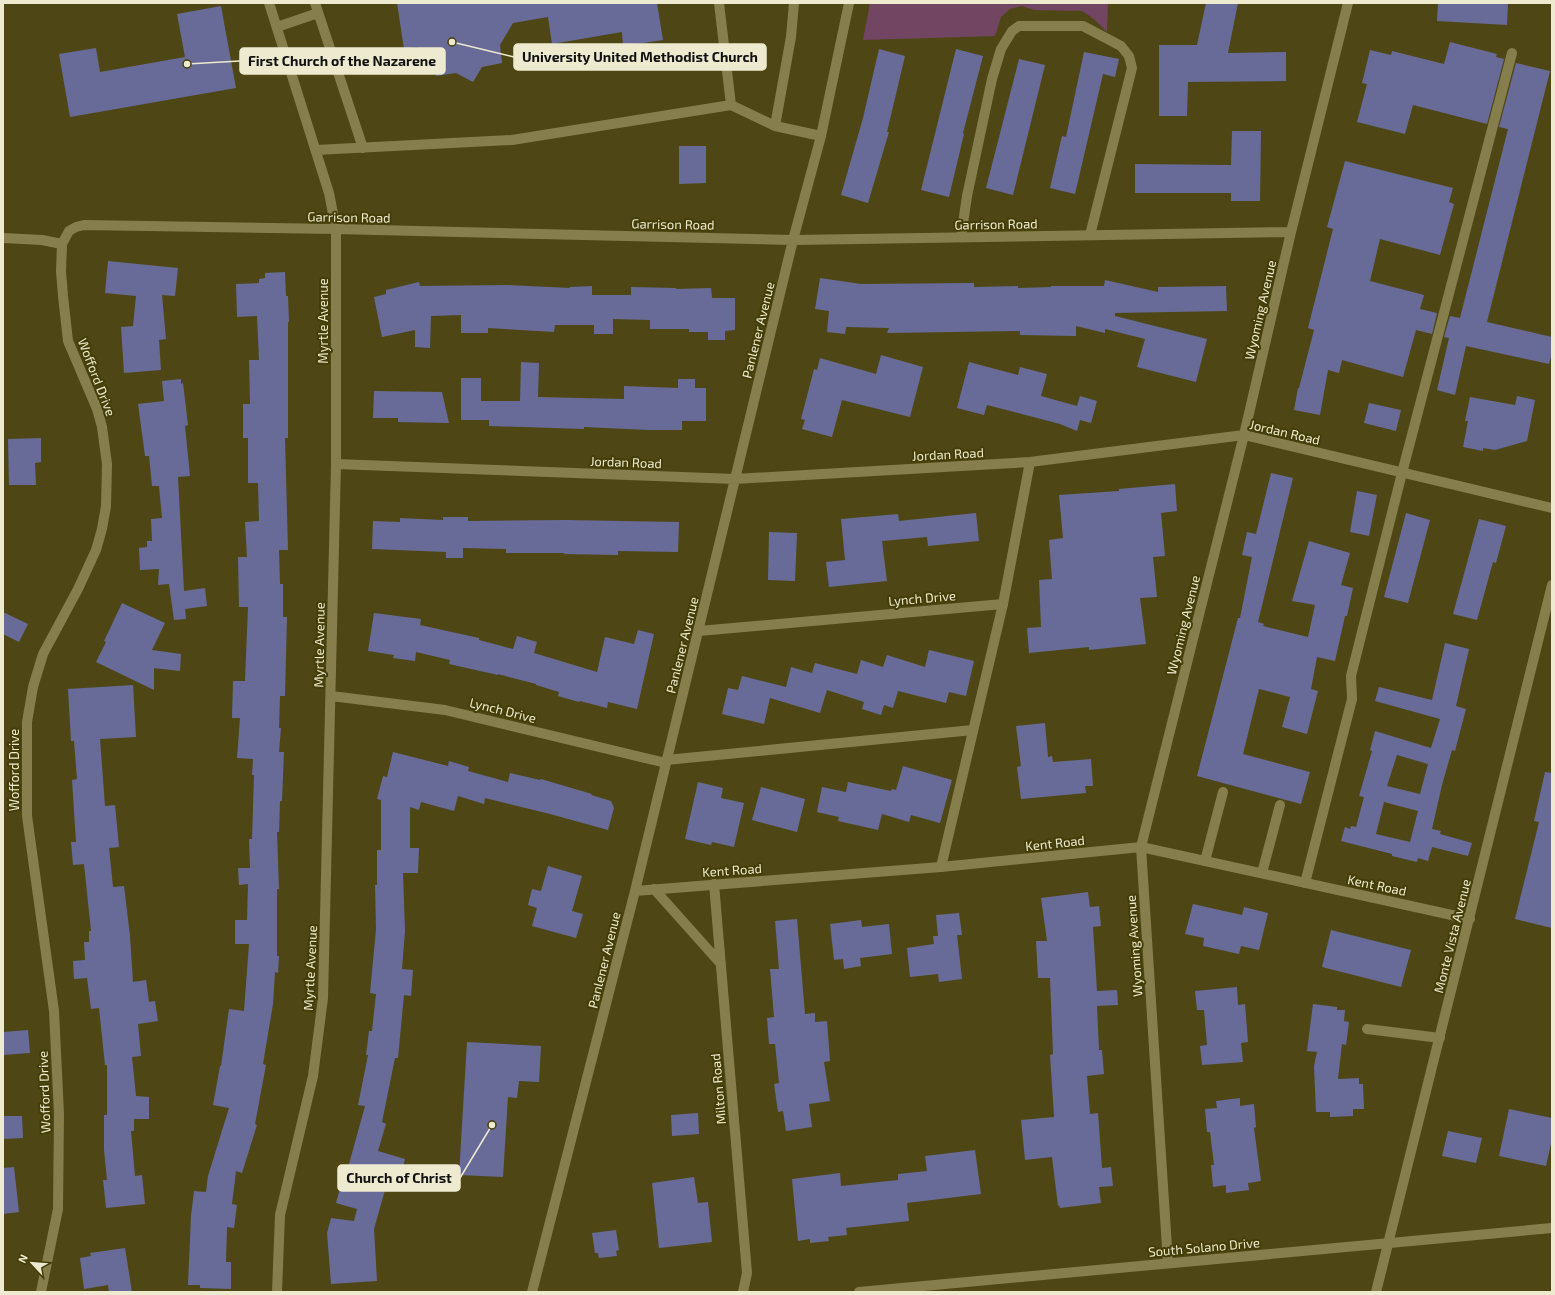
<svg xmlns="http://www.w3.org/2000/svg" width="1555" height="1295" font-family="'Exo 2',sans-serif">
  <rect width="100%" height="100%" fill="#4e4715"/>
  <!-- green -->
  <path fill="#724662" d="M870 3H1108L1107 32 1094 19 1082 11 1034 10 1022 6 1010 9 1001 17 995 36 863 40Z"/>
  <!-- building -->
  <path fill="#686b98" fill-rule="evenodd" d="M397 3H657L663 40 623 46 622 32 552 44 548 17 513 23 500 45 502 63 482 67 473 82 456 73 436 76 435 56 417 47 404 49Z
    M1206 3H1238L1228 53 1286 52V81L1188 82 1187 116H1159V45H1197Z
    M1438 3H1508L1507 25 1437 21Z
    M221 6 236 88 70 117 59 54 96 48 100 72 185 57 177 14Z
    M1450 42 1497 54 1496 57 1504 59 1487 124 1413 105 1405 134 1357 122 1367 84 1362 83 1370 50 1391 55 1392 51 1444 64Z
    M879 49 905 56 887 132H889L868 203 841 195 863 118Z
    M956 49 983 56 963 133 964 134 949 197 921 190Z
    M1084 52 1119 59 1115 77 1103 74 1075 194 1050 188 1062 136 1066 137Z
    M1019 59 1045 65 1013 195 986 188Z
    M1516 63 1550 71 1487 322 1552 337V353L1549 364 1466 346 1455 395 1437 390 1449 338 1444 337 1450 316 1460 318 1508 129 1499 127Z
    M1232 131H1261L1260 201H1231V193H1135V164L1231 165Z
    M679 146H706V183L679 184Z
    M1345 161 1453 188 1449 202 1454 204 1440 255 1380 239 1370 281 1424 295 1420 309 1437 313 1432 334 1416 330 1403 377 1342 360 1339 373 1328 370 1320 415 1294 410 1298 388H1299L1314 330 1308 328 1333 229 1327 227Z
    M108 261 178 268 175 296 162 295 166 339 159 340 161 370 124 373 121 327 133 326 136 296 105 293Z
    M285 272 286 296H288L289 322H288V438H285L288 550H279L280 584H283V617H287L285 696H280L279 728H281L279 752H284L282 801H280L279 832H277L279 889H277V956H279L278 973 275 972 273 1004 263 1064 266 1065 255 1124 257 1125 242 1173 236 1171 232 1204 237 1205 234 1228 227 1227 226 1262H231V1289L200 1288V1285H188L191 1216 194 1191 206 1192 208 1176 229 1108 213 1105 220 1066H221L229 1009 244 1011 249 944H235V920H247L248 884 239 885 238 868H250L249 839H252L254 775H252L253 759 237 758 240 718H232L233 681H245L248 607H239L238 557H247L245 522 259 521 258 483H248V438H243V404H250L249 360H259L257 316 237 317 236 284 259 283V279L265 278V273Z
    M820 278 861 284 974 283V287L1018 286V288L1051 287V286H1104L1105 280 1158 292V287L1226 286 1227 311 1115 313V316L1207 339 1196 382 1137 367 1145 339 1105 329V333L1076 326V336L1020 335V331L887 333 889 328 846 327 845 334 827 332 829 311 815 309Z
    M419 282 420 286 508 285 570 288V287L592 286V295H631V287L676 288V289L711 288 712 298H735V330L725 331V340H708V332H689V329H650V320L613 319V334H594V325H555L554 332 488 328V333H461V315L431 316 430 348 415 347V330L382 337 374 297 386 294V290Z
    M881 355 923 367 910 417 842 400 832 437 802 429 805 420 801 419 814 369 817 370 820 358 876 374Z
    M521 362 539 363 538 397 624 399V386L678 388V379H695V388H706V421H682V430H649L584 427V429L489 426V420H461V378H481V401H520Z
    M969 362 1018 375 1020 367 1047 374 1041 396 1077 406 1080 396 1097 401 1091 423 1080 420 1077 431 1060 424 987 405 984 415 957 408Z
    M181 379V384L183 383 188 425 185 426 190 476 178 477 184 591 205 588 207 606 185 609 186 619 174 620 169 584 158 585 159 569 140 570 139 548 147 547V541H152L151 519 162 518 159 486H152L149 456H145L138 404 164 401 162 381Z
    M374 391 442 392 449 423 398 422V418H373Z
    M1517 396 1535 400 1527 441 1495 450 1483 448V451L1463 447 1468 421H1465L1470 397 1515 405Z
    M1369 403 1401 410 1396 431 1364 423Z
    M41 438V462L35 463 36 485H9L8 439Z
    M1271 473 1293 478 1258 622 1264 624 1263 626 1308 637 1315 605 1292 601 1309 541 1350 553 1341 585 1353 588 1347 616H1345L1335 661 1317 657 1311 689 1318 691 1307 734 1282 727 1290 697 1259 689 1243 754 1310 772 1301 804 1197 776 1238 618H1240L1252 557 1242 555 1247 532 1256 534Z
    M1175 484 1177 511 1161 513 1165 556 1153 557 1157 597 1140 598 1146 644 1089 650V647L1029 653 1027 628 1041 627 1039 580 1052 579 1049 540 1063 538 1059 495 1119 491V489Z
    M1357 491 1377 495 1369 536 1350 532Z
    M976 513 979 541 928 546 927 537 882 541 887 581 829 587 826 562 845 560 841 519 898 514 899 521Z
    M1406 513 1430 520 1408 603 1384 597Z
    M443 517H468V521L565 520 679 522 678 552 618 551V555L564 554V553H506V549L463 548V558H446V552L372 549 373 521 400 522V518L443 520Z
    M1479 519 1506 526 1496 563 1493 562 1477 620 1453 614Z
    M769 532 797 533 795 581 768 580Z
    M122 603 165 623 152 650 181 654 180 671 154 668V690L96 662 106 642 104 641Z
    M3 612 28 624 19 642 3 634Z
    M374 613 421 619 420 625 479 638V640L513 649 517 636 537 642 534 653 597 672 605 637 634 644 638 630 654 634 637 709 608 702 607 708 580 701 579 702 558 696 559 692 536 685V684L498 674V675L449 664 450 660 416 652 415 661 393 658 394 655 368 651Z
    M1445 643 1469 649 1456 706 1466 709 1455 751 1452 750 1442 785 1432 829 1441 831 1440 834 1472 843 1468 856 1432 847 1428 861 1418 858 1417 862 1392 856V854L1341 841 1345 827 1350 829 1351 826 1356 827 1364 797 1359 796 1372 751 1370 750 1375 731 1431 748 1440 719 1375 701 1379 687 1432 700ZM1397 755 1428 764 1420 794 1387 786ZM1384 802 1418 811 1410 842 1376 834Z
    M929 650 974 661 966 696 949 692 946 703 898 691 893 708 884 705 881 715 862 709 864 702 827 690 820 713 770 698 764 724 722 714 728 688 738 690 742 676 786 687 791 667 812 673 815 663 857 674 861 660 883 667 887 655 925 667Z
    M133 685 136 737 100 739 105 806 115 805 119 847 109 848 113 887 124 886 130 936 133 982 146 980 149 1002 155 1001 158 1021 138 1024 141 1056 132 1057 136 1096 149 1097V1119H134V1131H131L135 1176 142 1175 145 1204 106 1208 103 1180H107L104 1150V1115H107V1065H105L99 1008 91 1009 87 978 74 979 73 961 85 960 84 942H89V931H91L84 864 73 865 71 842H76L72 780 77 779 74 741H71L68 689Z
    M1045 723 1048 757 1052 756 1053 762 1091 759 1093 786H1085L1086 793 1021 799 1017 767 1021 766 1016 726Z
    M393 752 448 766 449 761 469 767 468 771 508 782 510 773 540 780 541 779 592 794 591 795 611 801 614 808 608 830 550 814 485 798 484 804 458 796 454 811 421 802 419 810 410 807V848H419L418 873H403L405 931 402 969 413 970 411 996 404 995 398 1058H395L382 1122 386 1124 378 1151 405 1159 400 1179 389 1176 374 1229 377 1281 331 1284 327 1233 331 1218 354 1221 357 1209 336 1203 344 1174 346 1175 365 1106 358 1105 368 1055H366L369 1031H372L376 994 370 993 376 929 375 885H377V850H381V800L377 799 383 776 387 777Z
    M903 766 952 780 940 823 911 815 909 822 882 814 878 830 838 821 839 817 817 812 822 787 846 792 848 782 891 791 892 789 896 790Z
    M1545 772 1552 773V928L1515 919 1539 822 1534 821Z
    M698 782 723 788 721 798 744 803 734 847 712 842 711 845 685 839Z
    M761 787 805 799 797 832 752 820Z
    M548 866 582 876 572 911 583 914 576 938 532 926 537 908 528 905 532 889 541 891Z
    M1088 892 1090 907 1099 906 1101 926 1093 927 1097 991 1117 990 1118 1005 1097 1006 1099 1050H1102L1104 1074 1087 1076 1090 1114 1098 1113 1102 1168 1111 1167 1113 1186 1099 1187 1101 1203 1060 1208 1059 1205 1058 1206 1052 1157 1025 1160 1021 1120 1054 1117 1050 1055 1053 1054 1050 978H1038L1036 941H1047L1041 898Z
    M1193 904 1242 915 1244 907 1268 913 1259 950 1241 946 1239 954 1203 946 1204 938 1185 934Z
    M959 913 962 935H957L962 979 939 982 938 974 910 977 907 948 934 944 933 936H938L936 915Z
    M797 919 805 1014 815 1013V1022L827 1021 830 1061 824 1062 830 1101 809 1104 812 1127 786 1131 783 1111 778 1112 774 1084 779 1083 775 1044H769L767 1018 774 1017 770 969H779L775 921Z
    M861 920 862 927 889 924 892 954 860 958 861 966 844 969 843 959 834 960 830 924Z
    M1331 930 1411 950 1401 987 1322 967Z
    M1237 987 1238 1005 1245 1004 1248 1042 1241 1043 1243 1062 1202 1065 1200 1046 1207 1045 1204 1010H1197L1195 991Z
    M1313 1004 1337 1007V1010H1345L1344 1021 1349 1022 1346 1045 1342 1044 1338 1079 1359 1078V1084H1363L1364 1109H1353V1116L1330 1117V1112H1316L1314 1066 1317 1052 1307 1051Z
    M28 1030 30 1053 3 1055V1032Z
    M467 1042 541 1046 539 1082 519 1081 517 1098 508 1097 503 1177 459 1175Z
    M1240 1098V1106L1254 1104 1256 1127 1254 1128 1261 1181 1248 1183 1249 1190 1226 1193V1185L1213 1187 1211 1165H1214L1210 1132H1207L1205 1109 1217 1108 1216 1101Z
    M1509 1109 1552 1118V1139L1546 1166 1499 1156Z
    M698 1113 699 1134 672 1136 671 1115Z
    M3 1116H22L23 1138 3 1139Z
    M1448 1131 1482 1138 1476 1163 1442 1156Z
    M975 1150 981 1194 907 1203 909 1221 846 1228 847 1235 828 1237 829 1241 810 1243V1239L798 1241 792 1179 840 1173 841 1186 898 1180V1174L927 1171 925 1156Z
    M14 1167 19 1212 3 1214V1168Z
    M694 1177 698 1203 708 1202 712 1242 659 1248 652 1183Z
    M616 1230 619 1250 616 1251 617 1256 599 1258 598 1253H595L592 1233Z
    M125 1248 132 1292H109L108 1285 84 1289 80 1258 91 1256 90 1253Z"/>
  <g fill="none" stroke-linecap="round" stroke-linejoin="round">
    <!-- service -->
    <path stroke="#867f4d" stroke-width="10" d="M315 3 363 148
      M719 3 731 105
      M277 27 318 13
      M775 126 791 37 794 3
      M316 150 512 140 731 105 775 126 821 136
      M961 237 967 196 992 79 1001 49 1012 31 1019 26H1083L1121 46 1129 56 1132 68 1090 235
      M666 760 973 730
      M1205 861 1223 792
      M941 867 1003 604
      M1262 873 1280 805
      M1305 883 1352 699 1351 676 1402 473 1512 53
      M1367 1029 1440 1038"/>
    <!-- minor -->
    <path stroke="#867f4d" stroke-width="10" d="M269 3 329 193 336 229V464L323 998 313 1076 280 1215 277 1292
      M3 238 42 240 62 244
      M336 464 735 479 1030 462 1244 435 1552 508
      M699 631 1003 604 1030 462
      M331 696 445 710 666 763
      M714 884 747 1273 743 1292
      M654 889 721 964
      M635 891 941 867 1141 847 1470 919
      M1168 1263 1141 847 1244 435 1291 232 1348 3
      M41 1292 58 1209 59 1114 54 1011 27 816V722L33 687 43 654 78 589 96 550 102 529 106 506 107 464 102 427 97 409 68 341 63 296 61 271 62 244 69 231 76 227 84 225 336 229 793 240 1291 232
      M532 1292 635 891 793 240 821 136 849 3
      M1376 1292 1552 585"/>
    <!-- tertiary -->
    <path stroke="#867f4d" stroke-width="10" d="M859 1292 1552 1228"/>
  </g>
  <g text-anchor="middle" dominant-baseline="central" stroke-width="4" stroke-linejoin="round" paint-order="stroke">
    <!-- street labels -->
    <g font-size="13" fill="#edeacf" stroke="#443d07">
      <text transform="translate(349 217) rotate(1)">Garrison Road</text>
      <text transform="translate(673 224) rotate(1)">Garrison Road</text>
      <text transform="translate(996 224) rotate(-1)">Garrison Road</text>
      <text transform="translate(1260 310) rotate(-77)">Wyoming Avenue</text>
      <text transform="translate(323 321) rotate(-90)">Myrtle Avenue</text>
      <text transform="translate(758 330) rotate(-76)">Panlener Avenue</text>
      <text transform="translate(97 377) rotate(69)">Wofford Drive</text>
      <text transform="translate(1285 432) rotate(13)">Jordan Road</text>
      <text transform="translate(948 454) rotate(-3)">Jordan Road</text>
      <text transform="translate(626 462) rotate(2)">Jordan Road</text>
      <text transform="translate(922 598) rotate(-5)">Lynch Drive</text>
      <text transform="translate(1183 625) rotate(-76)">Wyoming Avenue</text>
      <text transform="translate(319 645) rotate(-89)">Myrtle Avenue</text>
      <text transform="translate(682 645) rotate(-76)">Panlener Avenue</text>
      <text transform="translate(503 710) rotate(14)">Lynch Drive</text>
      <text transform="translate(14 770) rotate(-90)">Wofford Drive</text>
      <text transform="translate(1055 843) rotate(-6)">Kent Road</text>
      <text transform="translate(732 870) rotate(-4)">Kent Road</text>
      <text transform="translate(1377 885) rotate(12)">Kent Road</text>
      <text transform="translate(1452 936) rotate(-76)">Monte Vista Avenue</text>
      <text transform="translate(1134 946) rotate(-94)">Wyoming Avenue</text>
      <text transform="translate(604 960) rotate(-76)">Panlener Avenue</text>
      <text transform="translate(310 968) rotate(-87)">Myrtle Avenue</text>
      <text transform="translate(718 1089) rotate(-95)">Milton Road</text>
      <text transform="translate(44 1092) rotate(-92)">Wofford Drive</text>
      <text transform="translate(1204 1247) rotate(-5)">South Solano Drive</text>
    </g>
  </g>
  <!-- callouts -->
  <path fill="none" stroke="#edeacf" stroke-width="1.5" d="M452 42L514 57M187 64L240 61M492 1125L460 1178"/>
  <g fill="#edeacf" stroke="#443d07" stroke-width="1.5">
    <circle cx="452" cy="42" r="4"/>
    <circle cx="187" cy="64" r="4"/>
    <circle cx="492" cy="1125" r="4"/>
  </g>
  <g fill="#edeacf" stroke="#edeacf" stroke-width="1.5">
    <rect x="514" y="44" width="252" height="26" rx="4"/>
    <rect x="240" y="48" width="205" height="26" rx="4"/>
    <rect x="338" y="1165" width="122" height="26" rx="4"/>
  </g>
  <g font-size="14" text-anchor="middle" font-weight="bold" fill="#111">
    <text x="640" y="62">University United Methodist Church</text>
    <text x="342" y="66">First Church of the Nazarene</text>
    <text x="399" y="1183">Church of Christ</text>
  </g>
  <!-- border -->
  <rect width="1555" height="1295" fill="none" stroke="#edeacf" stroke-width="8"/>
  <!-- north arrow -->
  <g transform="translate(32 1263) rotate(296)" stroke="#443d07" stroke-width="3" paint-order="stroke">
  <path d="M0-3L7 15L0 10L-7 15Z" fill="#edeacf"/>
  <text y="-6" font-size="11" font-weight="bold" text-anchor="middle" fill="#edeacf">N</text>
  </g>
</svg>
